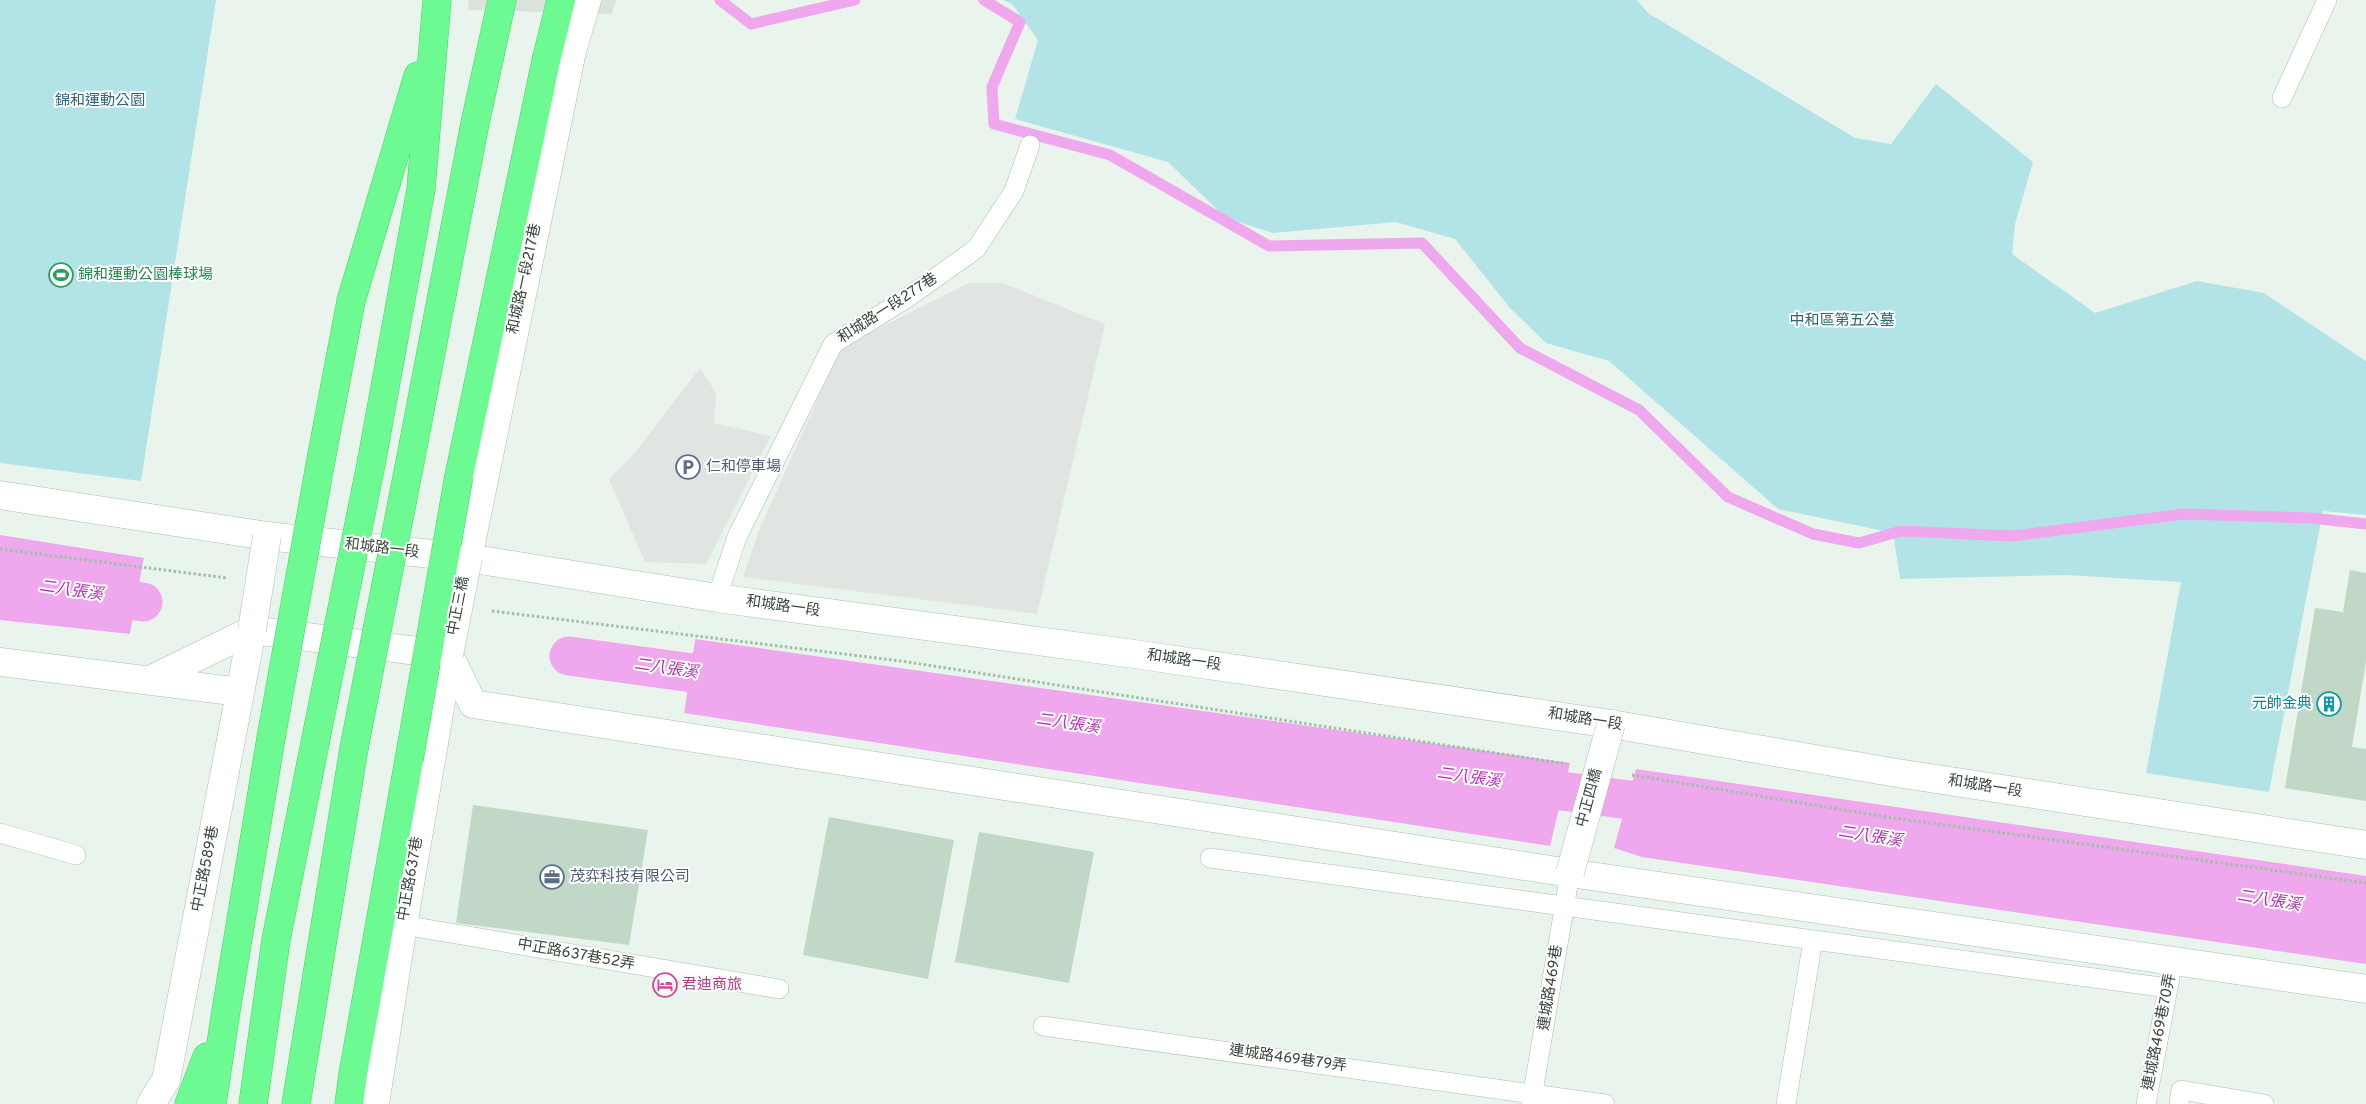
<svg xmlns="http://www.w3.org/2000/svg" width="2366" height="1104" font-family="Overpass,'Noto Sans TC',sans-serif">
  <rect width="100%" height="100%" fill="#e9f4ec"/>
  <!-- industrial -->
  <path fill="#dae3db" d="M469 0H617L611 14 468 10Z"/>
  <!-- green -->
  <path fill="#b2e4e7" d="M0 0H216L141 481 0 463Z
    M1003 0H1637L1648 13 1855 138 1891 144 1936 84 2033 162 2015 224 2012 254 2095 313 2197 281 2264 293 2366 361V515L2323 511 2269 792 2146 773 2181 582 2067 575 1900 579 1893 533 1778 509 1609 361 1546 343 1510 308 1455 239 1396 222 1273 233 1226 218 1168 162 1015 119 1038 40 1012 4Z"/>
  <!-- parking -->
  <path fill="#e0e5e1" d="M969 283H1003L1105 324 1037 614 743 577 760 528 841 347Z
    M700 368 716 393 714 423 771 436 706 564 645 562 609 479 633 455Z"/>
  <!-- water -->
  <path fill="#efa7ee" d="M0 535 144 558 130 634 0 620Z
    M695 639 1570 763 1550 846 684 713Z
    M1636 769 2366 876V964L1642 857 1614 848Z"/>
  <!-- pier -->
  <path fill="#e9f4ec" d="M144 558H146L132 635 130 634Z
    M692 639H695L684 713H681Z"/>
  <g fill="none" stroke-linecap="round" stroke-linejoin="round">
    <!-- stream -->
    <path stroke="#efa7ee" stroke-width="11" d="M720 0 751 24 855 0
      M984 0 1020 22 992 87 994 124 1110 155 1269 246 1422 243 1520 348 1639 410 1728 497 1813 534 1859 543 1901 531 2013 536 2184 514 2311 518 2366 524"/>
    <!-- canal -->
    <path stroke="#efa7ee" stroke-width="39" d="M0 580 143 602
      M569 656 743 680
      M1510 784 1681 807"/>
  </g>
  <!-- building -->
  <path fill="#c1d8c6" d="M2350 570 2366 573V661L2352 747 2366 749V801L2285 788 2315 608 2343 612Z
    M473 805 648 830 629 945 456 923Z
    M829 817 954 840 928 979 803 955Z
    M979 832 1094 852 1069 983 955 962Z"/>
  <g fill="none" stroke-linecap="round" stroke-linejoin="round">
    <!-- lane casing -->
    <g stroke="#abbfb1" stroke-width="20">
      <path id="lane" d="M2282 98 2327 0
        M717 598 737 537 833 344 907 298 976 249 1014 191 1030 145
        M0 833 76 855
        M1210 858 2168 988
        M403 925 779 989
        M1043 1026 1605 1104
        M1531 1104 1570 873
        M1786 1104 1813 940
        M2146 1104 2170 978
        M2179 1104 2181 1090 2264 1104"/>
    </g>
    <!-- street casing -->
    <g stroke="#abbfb1" stroke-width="29">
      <path id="street" d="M0 495 267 536 468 558 717 598 1134 654 1611 724 1897 773 2366 845
        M468 558 572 51 587 0
        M449 655 473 704 1570 873 2366 989
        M0 662 240 692
        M150 680 252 630 449 655
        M151 1104 166 1080 252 630
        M375 1104 403 925 449 655"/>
    </g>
    <!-- highway casing -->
    <g stroke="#3cda61" stroke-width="29">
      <path id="highway" d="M322 454 351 301 418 76
        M372 459 421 189 437 0
        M409 467 475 123 502 0
        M459 476 546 61 561 0
        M189 1104 207 1057
        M212 1104 225 1017 271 738
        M253 1104 276 940 315 743
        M296 1104 354 748
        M349 1104 353 1074 409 760"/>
    </g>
    <!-- path -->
    <path stroke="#9dc1a6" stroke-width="3" stroke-dasharray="2.5 2.5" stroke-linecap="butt" d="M0 549 227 578
      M492 611 901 661 1567 764
      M1632 775 1887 817 2366 883"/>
    <!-- lane -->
    <use href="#lane" stroke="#fff" stroke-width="19"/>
    <!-- street -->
    <use href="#street" stroke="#fff" stroke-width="28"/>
    <!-- highway -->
    <use href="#highway" stroke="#6dfa93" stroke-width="28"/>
    <!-- street-bridge casing -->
    <g stroke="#abbfb1" stroke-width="29" stroke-linecap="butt">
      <path id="street-bridge" d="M252 630 267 536
        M449 655 468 558
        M1570 873 1611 724"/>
    </g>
    <!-- highway-bridge casing -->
    <g stroke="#3cda61" stroke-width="29" stroke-linecap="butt">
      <path id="highway-bridge" d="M271 738 322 454
        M315 743 372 459
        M354 748 409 467
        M409 760 459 476"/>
    </g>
    <!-- street-bridge -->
    <use href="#street-bridge" stroke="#fff" stroke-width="28"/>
    <!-- highway-bridge -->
    <use href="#highway-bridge" stroke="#6dfa93" stroke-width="28"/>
  </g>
  <!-- icons -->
  <defs>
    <g id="stadium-ring" transform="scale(1.25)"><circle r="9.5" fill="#fff" stroke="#2e9e5b" stroke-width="1.5"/><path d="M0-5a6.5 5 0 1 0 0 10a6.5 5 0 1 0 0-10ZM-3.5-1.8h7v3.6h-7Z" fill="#2e9e5b"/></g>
    <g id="parking-ring" transform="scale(1.25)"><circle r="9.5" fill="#fff" stroke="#5c6f8a" stroke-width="1.5"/><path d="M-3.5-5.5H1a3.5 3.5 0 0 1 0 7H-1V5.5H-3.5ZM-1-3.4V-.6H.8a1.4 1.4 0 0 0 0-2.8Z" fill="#5c6f8a"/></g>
    <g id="building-ring" transform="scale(1.25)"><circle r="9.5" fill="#fff" stroke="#0f9aa8" stroke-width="1.5"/><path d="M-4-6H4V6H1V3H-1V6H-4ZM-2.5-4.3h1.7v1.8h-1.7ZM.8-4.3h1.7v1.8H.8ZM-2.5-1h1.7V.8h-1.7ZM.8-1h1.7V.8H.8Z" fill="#0f9aa8"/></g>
    <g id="office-ring" transform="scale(1.25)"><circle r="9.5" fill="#fff" stroke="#5c6f8a" stroke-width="1.5"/><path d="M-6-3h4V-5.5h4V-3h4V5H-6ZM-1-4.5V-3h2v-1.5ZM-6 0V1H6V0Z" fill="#5c6f8a"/></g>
    <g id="hotel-ring" transform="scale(1.25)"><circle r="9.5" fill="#fff" stroke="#d1479c" stroke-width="1.5"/><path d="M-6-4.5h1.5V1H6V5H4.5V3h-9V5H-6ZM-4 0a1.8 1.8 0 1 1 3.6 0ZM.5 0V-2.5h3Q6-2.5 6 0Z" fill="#d1479c"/></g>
  </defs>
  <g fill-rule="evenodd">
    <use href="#stadium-ring" x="61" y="275"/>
    <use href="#parking-ring" x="688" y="467"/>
    <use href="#building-ring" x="2329" y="704"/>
    <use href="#office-ring" x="552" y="877"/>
    <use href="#hotel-ring" x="665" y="985"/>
  </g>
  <g text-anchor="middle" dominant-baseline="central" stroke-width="4" stroke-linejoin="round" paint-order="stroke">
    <!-- park labels -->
    <g font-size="15" fill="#2b6778" stroke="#fff">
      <text x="100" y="101">錦和運動公園</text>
      <text x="1842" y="321">中和區第五公墓</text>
    </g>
    <!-- leisure labels -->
    <g font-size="15" fill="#27864d" stroke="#fff" text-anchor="start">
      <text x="78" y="275">錦和運動公園棒球場</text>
    </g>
    <!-- street labels -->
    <g font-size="15" fill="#37473b" stroke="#fff">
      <text transform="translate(525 279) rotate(-78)">和城路一段217巷</text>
      <text transform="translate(888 309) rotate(-33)">和城路一段277巷</text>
      <text transform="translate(382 549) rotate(7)">和城路一段</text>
      <text transform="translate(459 606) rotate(-79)">中正三橋</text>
      <text transform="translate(783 607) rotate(8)">和城路一段</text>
      <text transform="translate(1184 661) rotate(8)">和城路一段</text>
      <text transform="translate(1585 720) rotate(9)">和城路一段</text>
      <text transform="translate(1985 787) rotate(9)">和城路一段</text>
      <text transform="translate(1590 798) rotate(-75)">中正四橋</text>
      <text transform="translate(206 869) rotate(-79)">中正路589巷</text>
      <text transform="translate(411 879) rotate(-80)">中正路637巷</text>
      <text transform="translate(576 955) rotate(10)">中正路637巷52弄</text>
      <text transform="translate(1551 988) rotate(-81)">連城路469巷</text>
      <text transform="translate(2160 1032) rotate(-79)">連城路469巷70弄</text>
      <text transform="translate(1288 1059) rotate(8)">連城路469巷79弄</text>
    </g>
    <!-- service labels -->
    <g font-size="15" fill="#4e5e75" stroke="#fff" text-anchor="start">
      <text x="706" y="467">仁和停車場</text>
      <text x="570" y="877">茂弈科技有限公司</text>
    </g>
    <!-- culture labels -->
    <g font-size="15" fill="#0d838f" stroke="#fff" text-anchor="end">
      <text x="2312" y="704">元帥金典</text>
    </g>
    <!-- hotel labels -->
    <g font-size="15" fill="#b23c85" stroke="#fff" text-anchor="start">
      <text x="682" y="985">君迪商旅</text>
    </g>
    <!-- water labels -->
    <g font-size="16" font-style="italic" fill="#b132af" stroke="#fff">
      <text transform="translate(71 591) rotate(8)">二八張溪</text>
      <text transform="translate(666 669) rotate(8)">二八張溪</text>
      <text transform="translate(1068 724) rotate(8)">二八張溪</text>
      <text transform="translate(1469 778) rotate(8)">二八張溪</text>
      <text transform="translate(1870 837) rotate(9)">二八張溪</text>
      <text transform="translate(2269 901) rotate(9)">二八張溪</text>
    </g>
  </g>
</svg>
